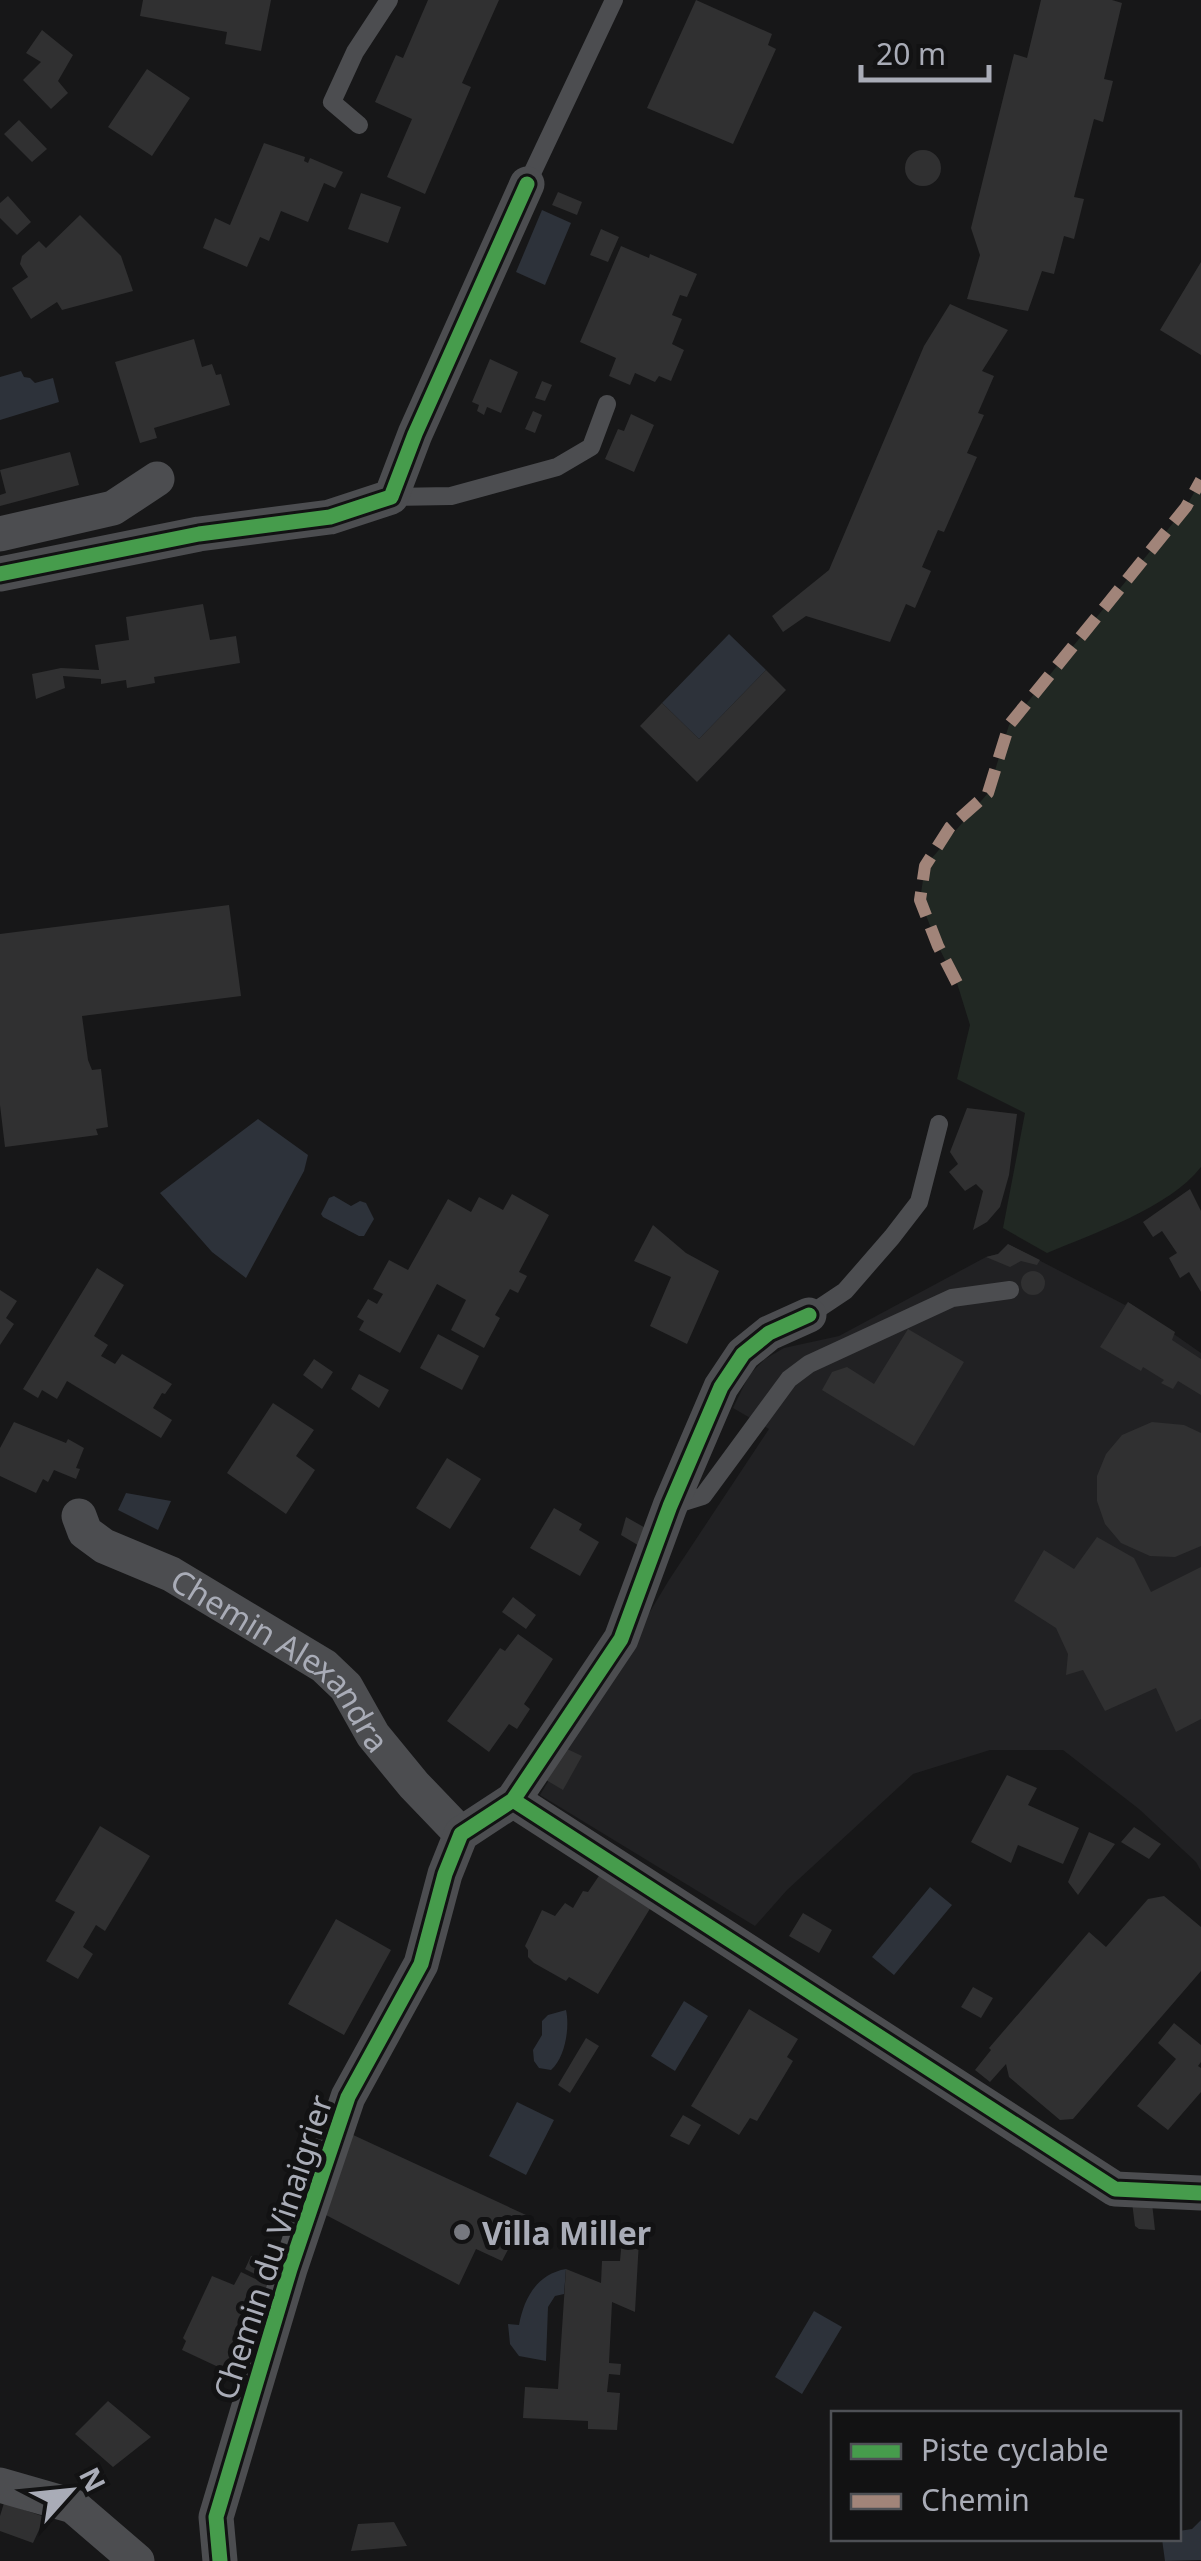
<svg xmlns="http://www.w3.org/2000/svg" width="1201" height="2561" font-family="'Noto Sans',sans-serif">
  <rect width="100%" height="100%" fill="#171718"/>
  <!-- built -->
  <path fill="#212123" d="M1008 1244 1125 1305 1128 1302 1201 1353V1871L1196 1862 1139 1809 1063 1750H990L913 1774 787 1890 755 1926 540 1795 669 1580 769 1429 733 1408 749 1375 765 1359 784 1348 839 1336 986 1257 998 1254Z"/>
  <!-- green -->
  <path fill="#212823" d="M1201 480V1167C1169 1208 1094 1233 1047 1253L1003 1228 1025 1113 957 1079 970 1025 957 983 938 946 920 900 925 866 988 793 1009 725 1186 507Z"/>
  <!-- water -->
  <path fill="#2d323a" d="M542 210 571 223 545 285 516 272Z
    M21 371 24 377 30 378 35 383 53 378 59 402 0 420V377Z
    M729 634 766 670 699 739 662 703Z
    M258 1119 308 1155 304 1171 246 1278 212 1252 160 1193Z
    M334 1196 351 1206 360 1201 366 1203 374 1219 364 1236H359L323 1217 321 1214 329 1198Z
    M126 1493 171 1501 158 1530 118 1510Z
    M930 1887 952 1905 894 1975 872 1957Z
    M684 2001 708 2016 675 2071 651 2056Z
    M566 2010C570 2028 565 2058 551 2070L539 2068 534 2061 533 2050 542 2035V2021L548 2015Z
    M517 2102 554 2120 526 2175 489 2156Z
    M566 2269 564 2294 555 2296 548 2307 546 2361 519 2356 510 2344 508 2324 519 2325C524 2298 537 2274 566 2269Z
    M814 2311 842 2327 802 2394 775 2377Z
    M1201 2520V2560L1165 2561 1162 2539 1178 2538 1179 2531 1192 2529Z"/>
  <!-- building -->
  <path fill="#303031" d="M143 0H271L261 51 225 44 227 32 140 16Z
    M428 0H499L462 83 471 87 425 194 387 177 412 119 375 102 396 55 403 58Z
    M696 0 772 34 768 45 776 49 733 144 647 108Z
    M1041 0H1112L1122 3 1104 79 1113 81 1103 122 1094 119 1074 197 1084 199 1074 239 1064 236 1054 274 1042 271 1028 311 967 299 980 255 971 228 1014 54 1027 58Z
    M42 30 73 55 58 81 68 93 51 109 23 80 41 62 26 53Z
    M147 69 190 98 152 156 108 127Z
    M19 120 47 149 32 162 4 134Z
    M264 143 305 157 304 161 308 163 310 158 343 172 335 188 324 183 308 222 281 211 269 241 260 237 247 267 203 248 215 218 230 225Z
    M905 168a18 18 0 1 1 36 0a18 18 0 1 1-36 0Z
    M558 192 582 202 577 215 552 205Z
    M361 193 401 207 388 243 348 229Z
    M8 196 31 222 17 235 0 218V203Z
    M80 215 121 256 133 291 62 310 57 302 31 319 12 288 28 277 20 264 22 256 39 241 46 248Z
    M601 229 619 237 608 262 590 255Z
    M621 246 649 258 650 254 697 274 687 297 680 295 672 315 682 319 672 344 684 350 671 381 659 376 655 382 635 373 630 385 609 376 616 358 580 342Z
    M1201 262V355L1160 330Z
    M950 304 1008 330 982 371 994 376 978 413 984 415 967 453 977 457 944 532 938 530 922 567 931 571 915 608 906 604 890 642 806 616 783 632 772 616 829 570 924 346Z
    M194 339 202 367 212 364 216 375 221 374 230 405 154 428 157 438 140 443 115 362Z
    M490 359 518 372 501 413 487 407 484 415 477 411 479 405 472 402Z
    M542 381 552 385 545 401 535 398Z
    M533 411 542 415 535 433 525 429Z
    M631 414 654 425 634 472 605 459 618 429 624 431Z
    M70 452 79 485 0 506V495L6 493 0 470Z
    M203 604 210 640 236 636 240 663 154 677 155 683 127 688 126 680 101 684V679L63 676 65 688 36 699 32 674 61 668 99 670 95 645 129 640 126 617Z
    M766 670 786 690 697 782 640 726 662 703 699 739Z
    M229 905 241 996 82 1016 88 1060 92 1070 101 1069 108 1127 96 1129 98 1135 5 1147 0 1105V934Z
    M967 1108 1017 1114 1009 1175 1000 1207 987 1222 973 1230 983 1191 976 1184 965 1191 949 1172 958 1164 950 1152Z
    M1190 1189 1201 1211V1292L1189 1272 1180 1278 1169 1258 1177 1253 1162 1231 1153 1237 1143 1222Z
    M512 1194 549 1215 519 1272 527 1276 518 1293 510 1289 495 1315 500 1318 484 1348 451 1330 466 1300 437 1284 400 1353 359 1330 364 1321 357 1317 368 1299 377 1304 383 1294 373 1289 389 1260 408 1270 448 1199 471 1212 479 1197 503 1210Z
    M653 1225 686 1253 719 1271 687 1344 650 1326 671 1277 634 1261Z
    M1008 1244 1040 1260 1037 1265 1021 1261 1010 1267 986 1257 998 1254Z
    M97 1268 124 1285 94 1336 108 1345 101 1356 115 1364 122 1354 172 1384 165 1394 162 1393 153 1408 172 1420 161 1438 67 1381 57 1399 42 1390 38 1398 23 1389Z
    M1021 1283a12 12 0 1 1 24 0a12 12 0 1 1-24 0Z
    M0 1290 17 1301 6 1318 14 1324 0 1345Z
    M1128 1302 1175 1332 1172 1340 1201 1359V1395L1178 1381 1173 1389 1161 1383 1164 1380 1143 1367 1141 1371 1100 1347Z
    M908 1329 964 1362 914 1446 822 1390 832 1372 847 1367 874 1384Z
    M438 1334 479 1356 462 1390 420 1368Z
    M314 1359 333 1372 322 1389 303 1375Z
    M359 1374 389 1390 379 1408 351 1389Z
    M273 1403 314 1430 296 1456 315 1470 286 1514 227 1473Z
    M14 1422 66 1443 68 1439 84 1448 76 1468 80 1469 76 1479 54 1470 48 1482 43 1479 36 1493 0 1476V1448Z
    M1152 1422 1184 1425 1201 1433V1546L1175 1557 1150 1556 1121 1543 1105 1524 1097 1501V1476L1106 1454 1122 1435Z
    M447 1458 481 1479 450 1529 416 1508Z
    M554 1508 582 1524 579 1530 599 1542 580 1576 530 1548Z
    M626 1517 649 1530 641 1547 621 1535Z
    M1097 1537 1134 1558 1151 1592 1201 1567V1719L1176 1732 1156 1688 1105 1711 1083 1670 1066 1675 1068 1654 1056 1628 1014 1601 1044 1550 1074 1569Z
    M513 1597 536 1615 526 1629 502 1612Z
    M518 1634 553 1659 524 1704 530 1709 517 1729 509 1724 489 1752 447 1721 500 1648 505 1651Z
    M565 1748 582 1756 563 1790 546 1780Z
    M1007 1775 1037 1788 1028 1805 1079 1828 1063 1864 1018 1845 1011 1863 971 1842Z
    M100 1826 150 1856 105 1931 96 1925 83 1947 93 1954 78 1979 46 1961 75 1912 55 1901Z
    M1134 1827 1161 1844 1149 1859 1121 1842Z
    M1089 1832 1115 1844 1078 1895 1068 1882Z
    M605 1867 654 1902 598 1994 569 1977 566 1981 534 1963 528 1957V1950L525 1946 542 1910 555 1916 565 1903 573 1908 583 1891 588 1892Z
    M1164 1896 1201 1927V1971L1073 2119 1060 2120 1009 2077 1006 2064 990 2082 975 2070 991 2050 989 2048 1089 1932 1106 1947 1148 1899Z
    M803 1913 832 1930 819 1953 789 1936Z
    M336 1919 391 1950 344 2035 288 2004Z
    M973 1987 993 1998 981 2018 961 2007Z
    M749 2009 798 2039 787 2057 793 2061 757 2121 750 2118 739 2135 691 2106Z
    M1174 2023 1201 2045V2062L1198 2066 1201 2068V2092L1168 2130 1137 2106 1176 2059 1158 2043Z
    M586 2038 599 2046 570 2093 558 2085Z
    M683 2115 701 2125 689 2145 670 2136Z
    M351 2134 526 2215 502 2261 476 2249 459 2285 326 2215Z
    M1132 2202 1152 2203 1155 2230 1139 2229 1135 2226Z
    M622 2239 639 2240 635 2312 612 2302 609 2363 621 2364 620 2375 609 2374 607 2392 620 2393 617 2430 588 2429V2421L523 2418 525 2387 558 2389 566 2269 601 2283 602 2261H620Z
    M251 2256 267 2263 261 2277 245 2269Z
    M241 2272 268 2285 259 2312 229 2372 182 2350 186 2341 183 2338 212 2276 234 2285Z
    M108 2401 151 2437 113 2467 75 2434Z
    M4 2503 45 2517 33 2543 0 2531V2516Z
    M394 2522 407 2546 351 2551 358 2524Z"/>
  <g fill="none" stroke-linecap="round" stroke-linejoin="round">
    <!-- service -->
    <path stroke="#4c4d50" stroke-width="18" d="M359 125 332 102 355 52 389 0
      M527 184 614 0
      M391 497 451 496 557 467 591 447 607 404
      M809 1315 845 1291 892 1237 919 1202 939 1124
      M671 1506 703 1496 789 1379 809 1364 952 1298 1010 1290"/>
    <!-- minor -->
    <g stroke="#4c4d50" stroke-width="35">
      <path d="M0 534 113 508 157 479"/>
      <path d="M0 574 199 534 330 517 391 497 415 434 527 184"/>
      <path id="s1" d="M79 1516 85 1532 104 1546 171 1574 324 1666 346 1687 373 1735 414 1785 461 1834"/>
      <path d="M513 1800 1115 2189 1201 2193"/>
      <path d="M0 2485 73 2506 137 2561"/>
      <path d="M220 2561 216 2517 290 2269 348 2097 421 1964 445 1874 461 1834 513 1800 621 1639 670 1506 721 1387 743 1354 769 1333 809 1315"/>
    </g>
    <!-- quiet -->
    <path stroke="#a18479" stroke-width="12" stroke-dasharray="25 12" stroke-linecap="butt" d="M957 983 938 946 920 900 925 866 950 827 988 793 1009 725 1186 507 1201 480"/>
    <!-- cycleway casing -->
    <g stroke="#121213" stroke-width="21">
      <path id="cycleway" d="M0 574 199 534 330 517 391 497 415 434 527 184
        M513 1800 1115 2189 1201 2193
        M220 2561 216 2517 290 2269 348 2097 421 1964 445 1874 461 1834 513 1800 621 1639 670 1506 721 1387 743 1354 769 1333 809 1315"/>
    </g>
    <!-- cycleway -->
    <use href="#cycleway" stroke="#469c4c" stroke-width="15"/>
  </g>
  <!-- markers -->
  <circle fill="#76787f" stroke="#121213" stroke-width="4" cx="462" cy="2232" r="10"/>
  <g text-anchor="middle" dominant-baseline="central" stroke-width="10" stroke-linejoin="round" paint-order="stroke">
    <!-- street labels -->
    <g font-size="32" fill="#a9acb7" stroke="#121213">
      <text stroke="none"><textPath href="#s1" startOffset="255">Chemin Alexandra</textPath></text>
      <text transform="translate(272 2247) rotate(-72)">Chemin du Vinaigrier</text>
    </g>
    <!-- poi labels -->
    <g font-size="32" font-weight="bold" fill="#a9acb7" stroke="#121213" text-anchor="start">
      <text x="482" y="2232">Villa Miller</text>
    </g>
  </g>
  <!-- legend -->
  <rect x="831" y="2411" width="350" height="130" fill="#121213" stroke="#4e5055" stroke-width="2.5"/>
  <rect x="851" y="2444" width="50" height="15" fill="#469c4c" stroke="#4e5055" stroke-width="2.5"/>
  <text x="921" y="2461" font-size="30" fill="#a9acb7">Piste cyclable</text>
  <rect x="851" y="2494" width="50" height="15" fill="#a18479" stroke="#4e5055" stroke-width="2.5"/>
  <text x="921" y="2511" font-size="30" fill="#a9acb7">Chemin</text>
  <!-- north arrow -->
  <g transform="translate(70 2491) rotate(63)" stroke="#121213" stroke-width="8" paint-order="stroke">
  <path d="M0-8L18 38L0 25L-18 38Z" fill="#a9acb7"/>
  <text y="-15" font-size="28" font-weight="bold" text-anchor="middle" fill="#a9acb7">N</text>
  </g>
  <!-- scale -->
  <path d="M861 65v15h128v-15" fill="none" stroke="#a9acb7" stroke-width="5"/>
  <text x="876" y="65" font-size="30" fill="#a9acb7" stroke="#121213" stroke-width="8" paint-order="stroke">20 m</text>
</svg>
